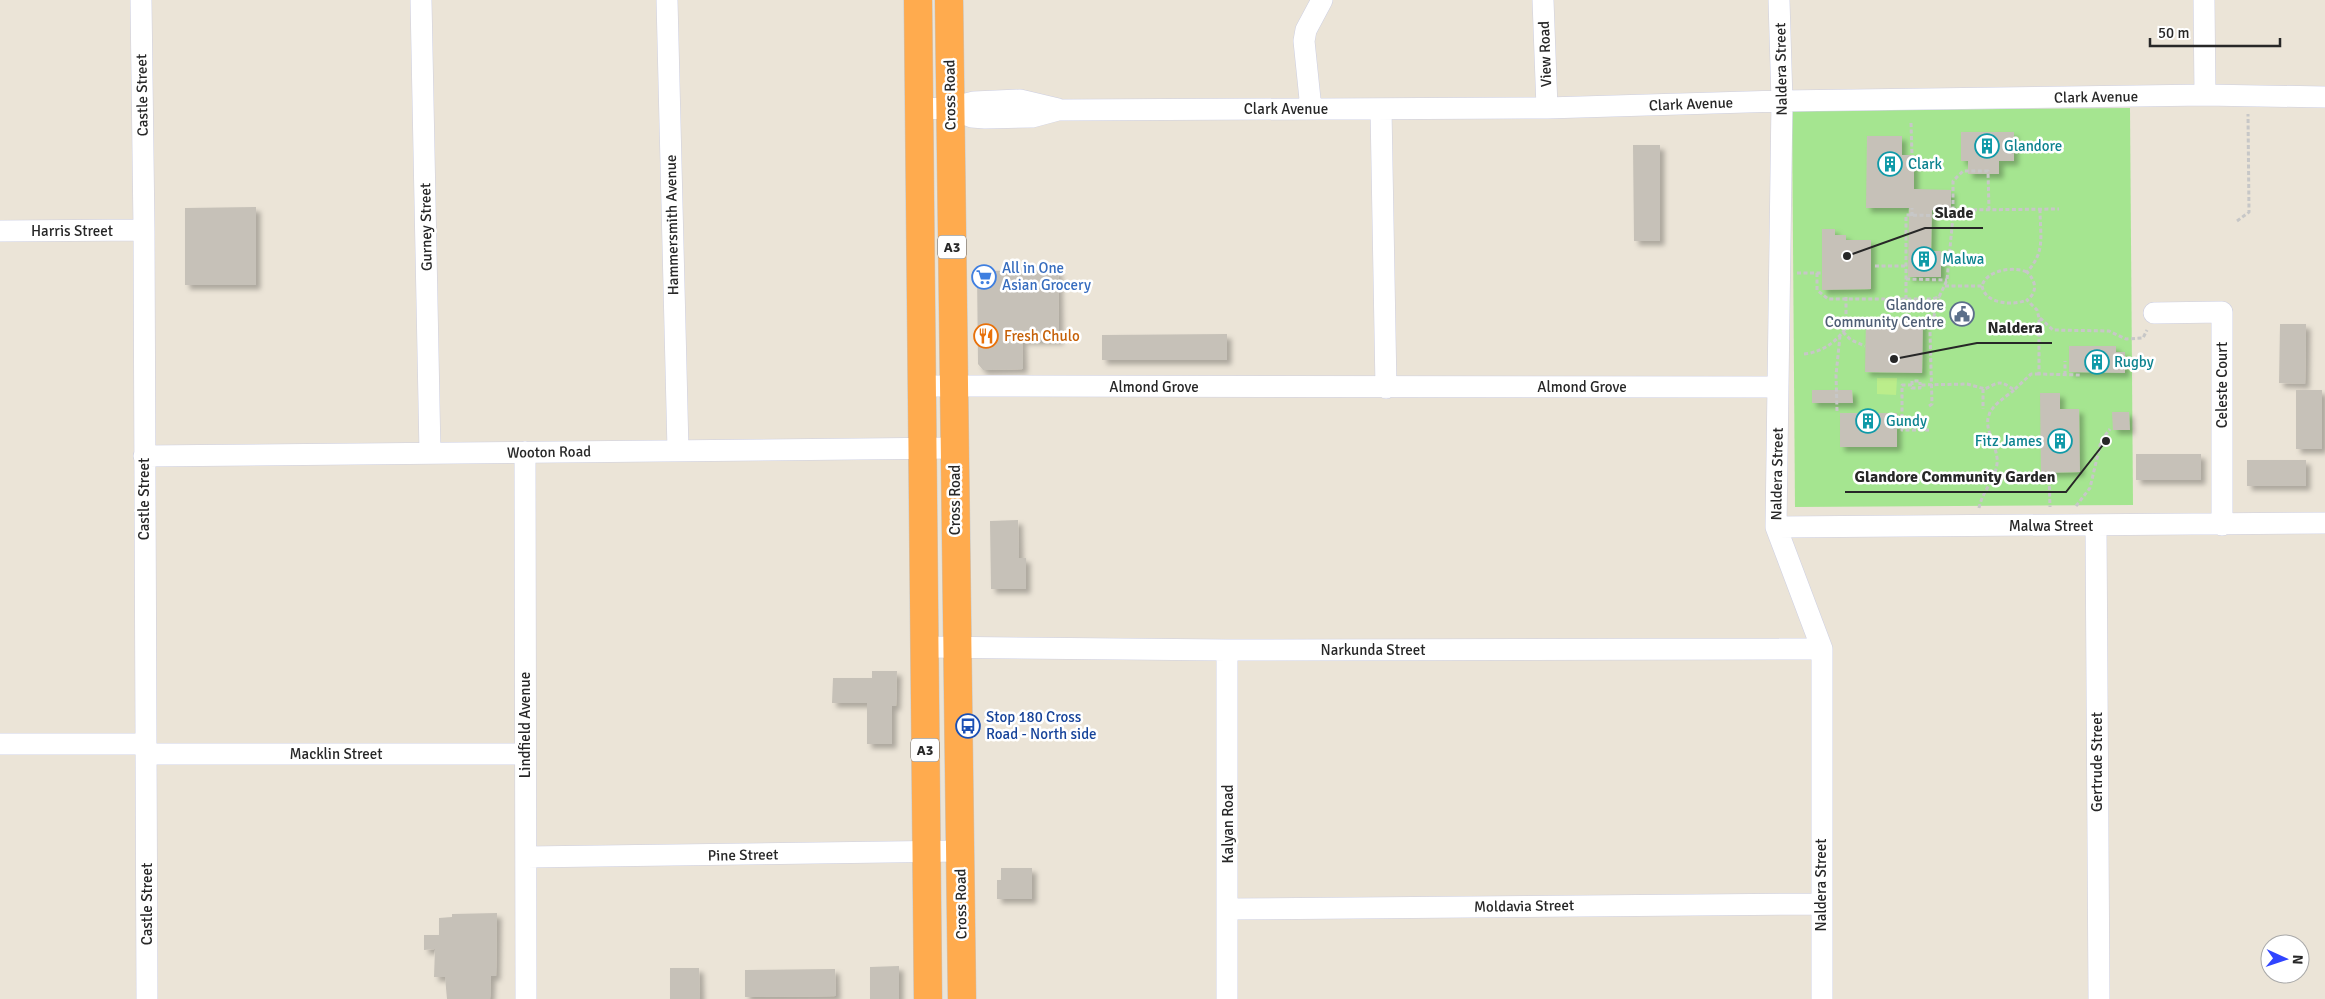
<svg xmlns="http://www.w3.org/2000/svg" width="2325" height="999" font-family="Signika,sans-serif">
  <defs>
    <filter id="shadow"><feDropShadow dx="4.5" dy="4.5" stdDeviation="2.5" flood-color="#0004"/></filter>
  </defs>
  <rect width="100%" height="100%" fill="#ebe4d7"/>
  <!-- green -->
  <path fill="#a5e590" d="M2130 108 2133 505 1795 507 1792 111Z"/>
  <!-- pitch -->
  <path fill="#bbed8b" d="M1877 378H1897L1896 395 1877 394Z"/>
  <!-- building -->
  <path fill="#c6c1b8" filter="url(#shadow)" d="M1961 132H2014V161H1999V174H1968V161H1961Z
    M1867 136H1902V155H1914V189L1951 190V210H1932L1931 251H1941V277H1908L1909 208H1866Z
    M1633 145H1660V241H1634Z
    M256 207V285H185V208Z
    M1822 229H1835V235H1846V240H1871V289L1822 290Z
    M1058 270 1059 340H1022L1023 369 983 370 978 364 977 271Z
    M1866 320 1923 321 1922 373 1865 372Z
    M2280 324H2306L2305 384 2279 383Z
    M1227 334V360H1102V335Z
    M2069 346H2116V352H2125V373L2069 372Z
    M1812 390H1852L1853 403H1812Z
    M2296 390H2322V449H2296Z
    M2040 393H2060V409H2079L2080 472 2041 473Z
    M2112 412H2129L2130 430H2113Z
    M1840 413H1897V447H1840Z
    M2136 454H2201V480H2136Z
    M2247 460H2306V486H2247Z
    M1018 520 1019 558H1026V589H991L990 521Z
    M872 671H897L896 706H892V744H867V703H832L833 678H872Z
    M1001 868H1032V899H997V880H1001Z
    M497 913 496 976H491L490 999H447L445 977H434L435 949 424 950V935H439V918L452 917V914Z
    M899 966V999H870V967Z
    M670 968H699L700 999H670Z
    M835 969 836 996 745 997V970Z"/>
  <g fill="none" stroke-linecap="round" stroke-linejoin="round">
    <!-- street casing -->
    <g stroke="#cdcfe2" stroke-width="22">
      <path id="street" d="M141 0 144 230 147 999
        M421 0 430 453
        M667 0 678 450
        M1543 0 1547 108
        M1779 0 1782 101 1776 527 1822 649V999
        M2204 0 2205 95
        M950 108 972 117 985 118 1032 117 1058 110 1547 108 1782 101 2205 95 2325 97
        M919 109 950 108 974 102 1020 100 1058 109
        M1311 109 1304 41 1306 30 1322 0
        M1381 109 1386 388
        M0 231 144 230
        M2154 313 2222 312V525
        M922 386 1778 387
        M525 452 526 999
        M144 456 955 448
        M2096 526 2099 999
        M1776 527 2325 523
        M924 647 1227 650 1822 649
        M1227 650V999
        M0 744H146
        M147 754H525
        M527 857 960 851
        M1228 909 1821 904"/>
    </g>
    <!-- highway casing -->
    <g stroke="#c7c7c7" stroke-width="29">
      <path id="highway" d="M918 0 928 999
        M949 0 962 999"/>
    </g>
    <!-- path -->
    <path stroke="#c7c7c7" stroke-width="3" stroke-dasharray="4 2.5" stroke-linecap="butt" d="M1911 123 1912 155
      M2040 209C2040 236 2046 251 2027 272 2036 281 2038 292 2027 300L2037 310 2039 318V374L2080 375
      M1912 216V208
      M2237 221 2249 212 2248 114
      M1875 266H1906
      M1797 273H1822
      M1817 273V290L1828 299H1932L1939 297 1947 280 1953 216 1964 210 2059 209
      M1906 279 1947 280
      M1945 286H1982C1986 270 2013 266 2027 272
      M1982 286C1985 304 2013 306 2027 300
      M1906 299V215L1953 216V181L1963 171H1988L1989 210
      M2040 318 2053 330 2109 331 2126 339 2143 338 2147 330
      M1909 319 1910 299
      M1843 332 1851 340 1865 346
      M1804 354C1822 352 1835 343 1846 328V295
      M2065 375V361
      M1912 385V381H1920V385
      M1983 389V409
      M1929 406 1932 404 1930 331 1939 297
      M1837 411 1836 375 1840 336
      M1929 430H1902V385H1912V388H1920V385L1967 384 1985 389C1998 382 2001 380 2014 390L2031 374H2039
      M2049 473 2050 507
      M2076 506 2090 488 2101 441 2110 429
      M1979 508C1982 492 1995 480 1997 464 1999 447 1983 430 1989 415 1992 405 2006 397 2014 390"/>
    <!-- street -->
    <use href="#street" stroke="#fff" stroke-width="21"/>
    <!-- highway -->
    <use href="#highway" stroke="#ffab4e" stroke-width="28"/>
  </g>
  <!-- icons -->
  <defs>
    <g id="building-ring" transform="scale(1.25)"><circle r="9.5" fill="#fff" stroke="#0f9aa8" stroke-width="1.5"/><path d="M-4-6H4V6H1V3H-1V6H-4ZM-2.5-4.3h1.7v1.8h-1.7ZM.8-4.3h1.7v1.8H.8ZM-2.5-1h1.7V.8h-1.7ZM.8-1h1.7V.8H.8Z" fill="#0f9aa8"/></g>
    <g id="supermarket-ring" transform="scale(1.25)"><circle r="9.5" fill="#fff" stroke="#3f7fe0" stroke-width="1.5"/><path d="M-6-5.5h2.5l.6 2H6L4.5 2H-2.5L-4.4-4H-6ZM-1.5 3.2a1.3 1.3 0 1 0 .1 0ZM3 3.2a1.3 1.3 0 1 0 .1 0Z" fill="#3f7fe0"/></g>
    <g id="civic-ring" transform="scale(1.25)"><circle r="9.5" fill="#fff" stroke="#5c6f8a" stroke-width="1.5"/><path d="M-.6-6.5H3V-4.5H.6V-3L4-1V1h2V6H-6V1h2V-1L-.6-3ZM-1.2 2.5V6h2.4V2.5Z" fill="#5c6f8a"/></g>
    <g id="restaurant-ring" transform="scale(1.25)"><circle r="9.5" fill="#fff" stroke="#e8710a" stroke-width="1.5"/><path d="M-5-6h1v4h1v-4h1v4h1v-4h1v5L-1.5 .5V6h-2V.5L-5-1ZM5-6V6H3V1.5H1.5Q1.5-4 5-6Z" fill="#e8710a"/></g>
    <g id="bus-ring" transform="scale(1.25)"><circle r="9.5" fill="#fff" stroke="#1a4fb4" stroke-width="1.5"/><path d="M-5-6H5V4H4V6H2V4H-2V6H-4V4H-5ZM-3.5-4V0h7V-4ZM-3.5 1.2v1.5H-2V1.2ZM2 1.2v1.5H3.5V1.2Z" fill="#1a4fb4"/></g>
  </defs>
  <g fill-rule="evenodd">
    <use href="#building-ring" x="1987" y="146"/>
    <use href="#building-ring" x="1890" y="164"/>
    <use href="#building-ring" x="1924" y="259"/>
    <use href="#supermarket-ring" x="984" y="277"/>
    <use href="#civic-ring" x="1962" y="314"/>
    <use href="#restaurant-ring" x="986" y="336"/>
    <use href="#building-ring" x="2097" y="362"/>
    <use href="#building-ring" x="1868" y="421"/>
    <use href="#building-ring" x="2060" y="441"/>
    <use href="#bus-ring" x="968" y="726"/>
  </g>
  <g text-anchor="middle" dominant-baseline="central" stroke-width="5" stroke-linejoin="round" paint-order="stroke">
    <!-- shield labels -->
    <g fill="#fff" stroke="#686868" stroke-width="1">
      <rect x="938" y="235.5" width="28" height="23" rx="4"/>
      <rect x="911" y="738.5" width="28" height="23" rx="4"/>
    </g>
    <g font-size="14" font-weight="bold" fill="#272727">
      <text x="952" y="247">A3</text>
      <text x="925" y="750">A3</text>
    </g>
    <!-- street labels -->
    <g font-size="15" fill="#272727" stroke="#fff">
      <text transform="translate(1545 54) rotate(-92)">View Road</text>
      <text transform="translate(1781 69) rotate(-91)">Naldera Street</text>
      <text transform="translate(142 95) rotate(-91)">Castle Street</text>
      <text transform="translate(950 95) rotate(-91)">Cross Road</text>
      <text transform="translate(2096 97) rotate(-1)">Clark Avenue</text>
      <text transform="translate(1691 104) rotate(-2)">Clark Avenue</text>
      <text x="1286" y="109">Clark Avenue</text>
      <text transform="translate(672 225) rotate(-91)">Hammersmith Avenue</text>
      <text transform="translate(426 227) rotate(-91)">Gurney Street</text>
      <text x="72" y="231">Harris Street</text>
      <text transform="translate(2222 385) rotate(-90)">Celeste Court</text>
      <text x="1154" y="387">Almond Grove</text>
      <text x="1582" y="387">Almond Grove</text>
      <text transform="translate(549 452) rotate(-1)">Wooton Road</text>
      <text transform="translate(1777 474) rotate(-89)">Naldera Street</text>
      <text transform="translate(144 499) rotate(-90)">Castle Street</text>
      <text transform="translate(955 500) rotate(-90)">Cross Road</text>
      <text x="2051" y="526">Malwa Street</text>
      <text x="1373" y="650">Narkunda Street</text>
      <text transform="translate(525 725) rotate(-90)">Lindfield Avenue</text>
      <text x="336" y="754">Macklin Street</text>
      <text transform="translate(2097 762) rotate(-90)">Gertrude Street</text>
      <text transform="translate(1228 824) rotate(-90)">Kalyan Road</text>
      <text transform="translate(743 855) rotate(-1)">Pine Street</text>
      <text transform="translate(1821 885) rotate(-90)">Naldera Street</text>
      <text transform="translate(147 904) rotate(-90)">Castle Street</text>
      <text transform="translate(961 904) rotate(-91)">Cross Road</text>
      <text transform="translate(1524 906) rotate(-1)">Moldavia Street</text>
    </g>
    <!-- culture labels -->
    <g font-size="15" fill="#0d838f" stroke="#fff" text-anchor="start">
      <text x="2004" y="146">Glandore</text>
      <text x="1908" y="164">Clark</text>
      <text x="1942" y="259">Malwa</text>
      <text x="2114" y="362">Rugby</text>
      <text x="1886" y="421">Gundy</text>
      <text x="2042" y="441" text-anchor="end">Fitz James</text>
    </g>
    <!-- shop labels -->
    <g font-size="15" fill="#366cbe" stroke="#fff" text-anchor="start">
      <text x="1002" y="268">All in One<tspan x="1002" dy="17">Asian Grocery</tspan></text>
    </g>
    <!-- service labels -->
    <g font-size="15" fill="#4e5e75" stroke="#fff" text-anchor="end">
      <text x="1944" y="305">Glandore<tspan x="1944" dy="17">Community Centre</tspan></text>
    </g>
    <!-- food labels -->
    <g font-size="15" fill="#c56008" stroke="#fff" text-anchor="start">
      <text x="1004" y="336">Fresh Chulo</text>
    </g>
    <!-- transit labels -->
    <g font-size="15" fill="#164399" stroke="#fff" text-anchor="start">
      <text x="986" y="717">Stop 180 Cross<tspan x="986" dy="17">Road - North side</tspan></text>
    </g>
  </g>
  <!-- callouts -->
  <path fill="none" stroke="#272727" stroke-width="2" d="M1847 256L1925 228H1983M1894 359L1977 343H2052M2106 441L2066 492H1845"/>
  <g fill="#272727" stroke="#fff" stroke-width="2">
    <circle cx="1847" cy="256" r="5"/>
    <circle cx="1894" cy="359" r="5"/>
    <circle cx="2106" cy="441" r="5"/>
  </g>
  <g font-size="16" text-anchor="middle" font-weight="bold" fill="#272727" stroke="#fff" stroke-width="5" stroke-linejoin="round" paint-order="stroke">
    <text x="1954" y="218">Slade</text>
    <text x="2015" y="333">Naldera</text>
    <text x="1955" y="482">Glandore Community Garden</text>
  </g>
  <!-- north arrow -->
  <g transform="translate(2285 959) rotate(93)"><circle r="24" fill="#ffffff" stroke="#a9a9a9"/>
  <path d="M0-4L9 19L0 12L-9 19Z" fill="#3044ff"/>
  <text y="-8" font-size="14" font-weight="bold" text-anchor="middle" fill="#272727">N</text>
  </g>
  <!-- scale -->
  <path d="M2150 38v8h130v-8" fill="none" stroke="#272727" stroke-width="2.5"/>
  <text x="2158" y="38" font-size="15" fill="#272727" stroke="#ffffff" stroke-width="4" paint-order="stroke">50 m</text>
</svg>
